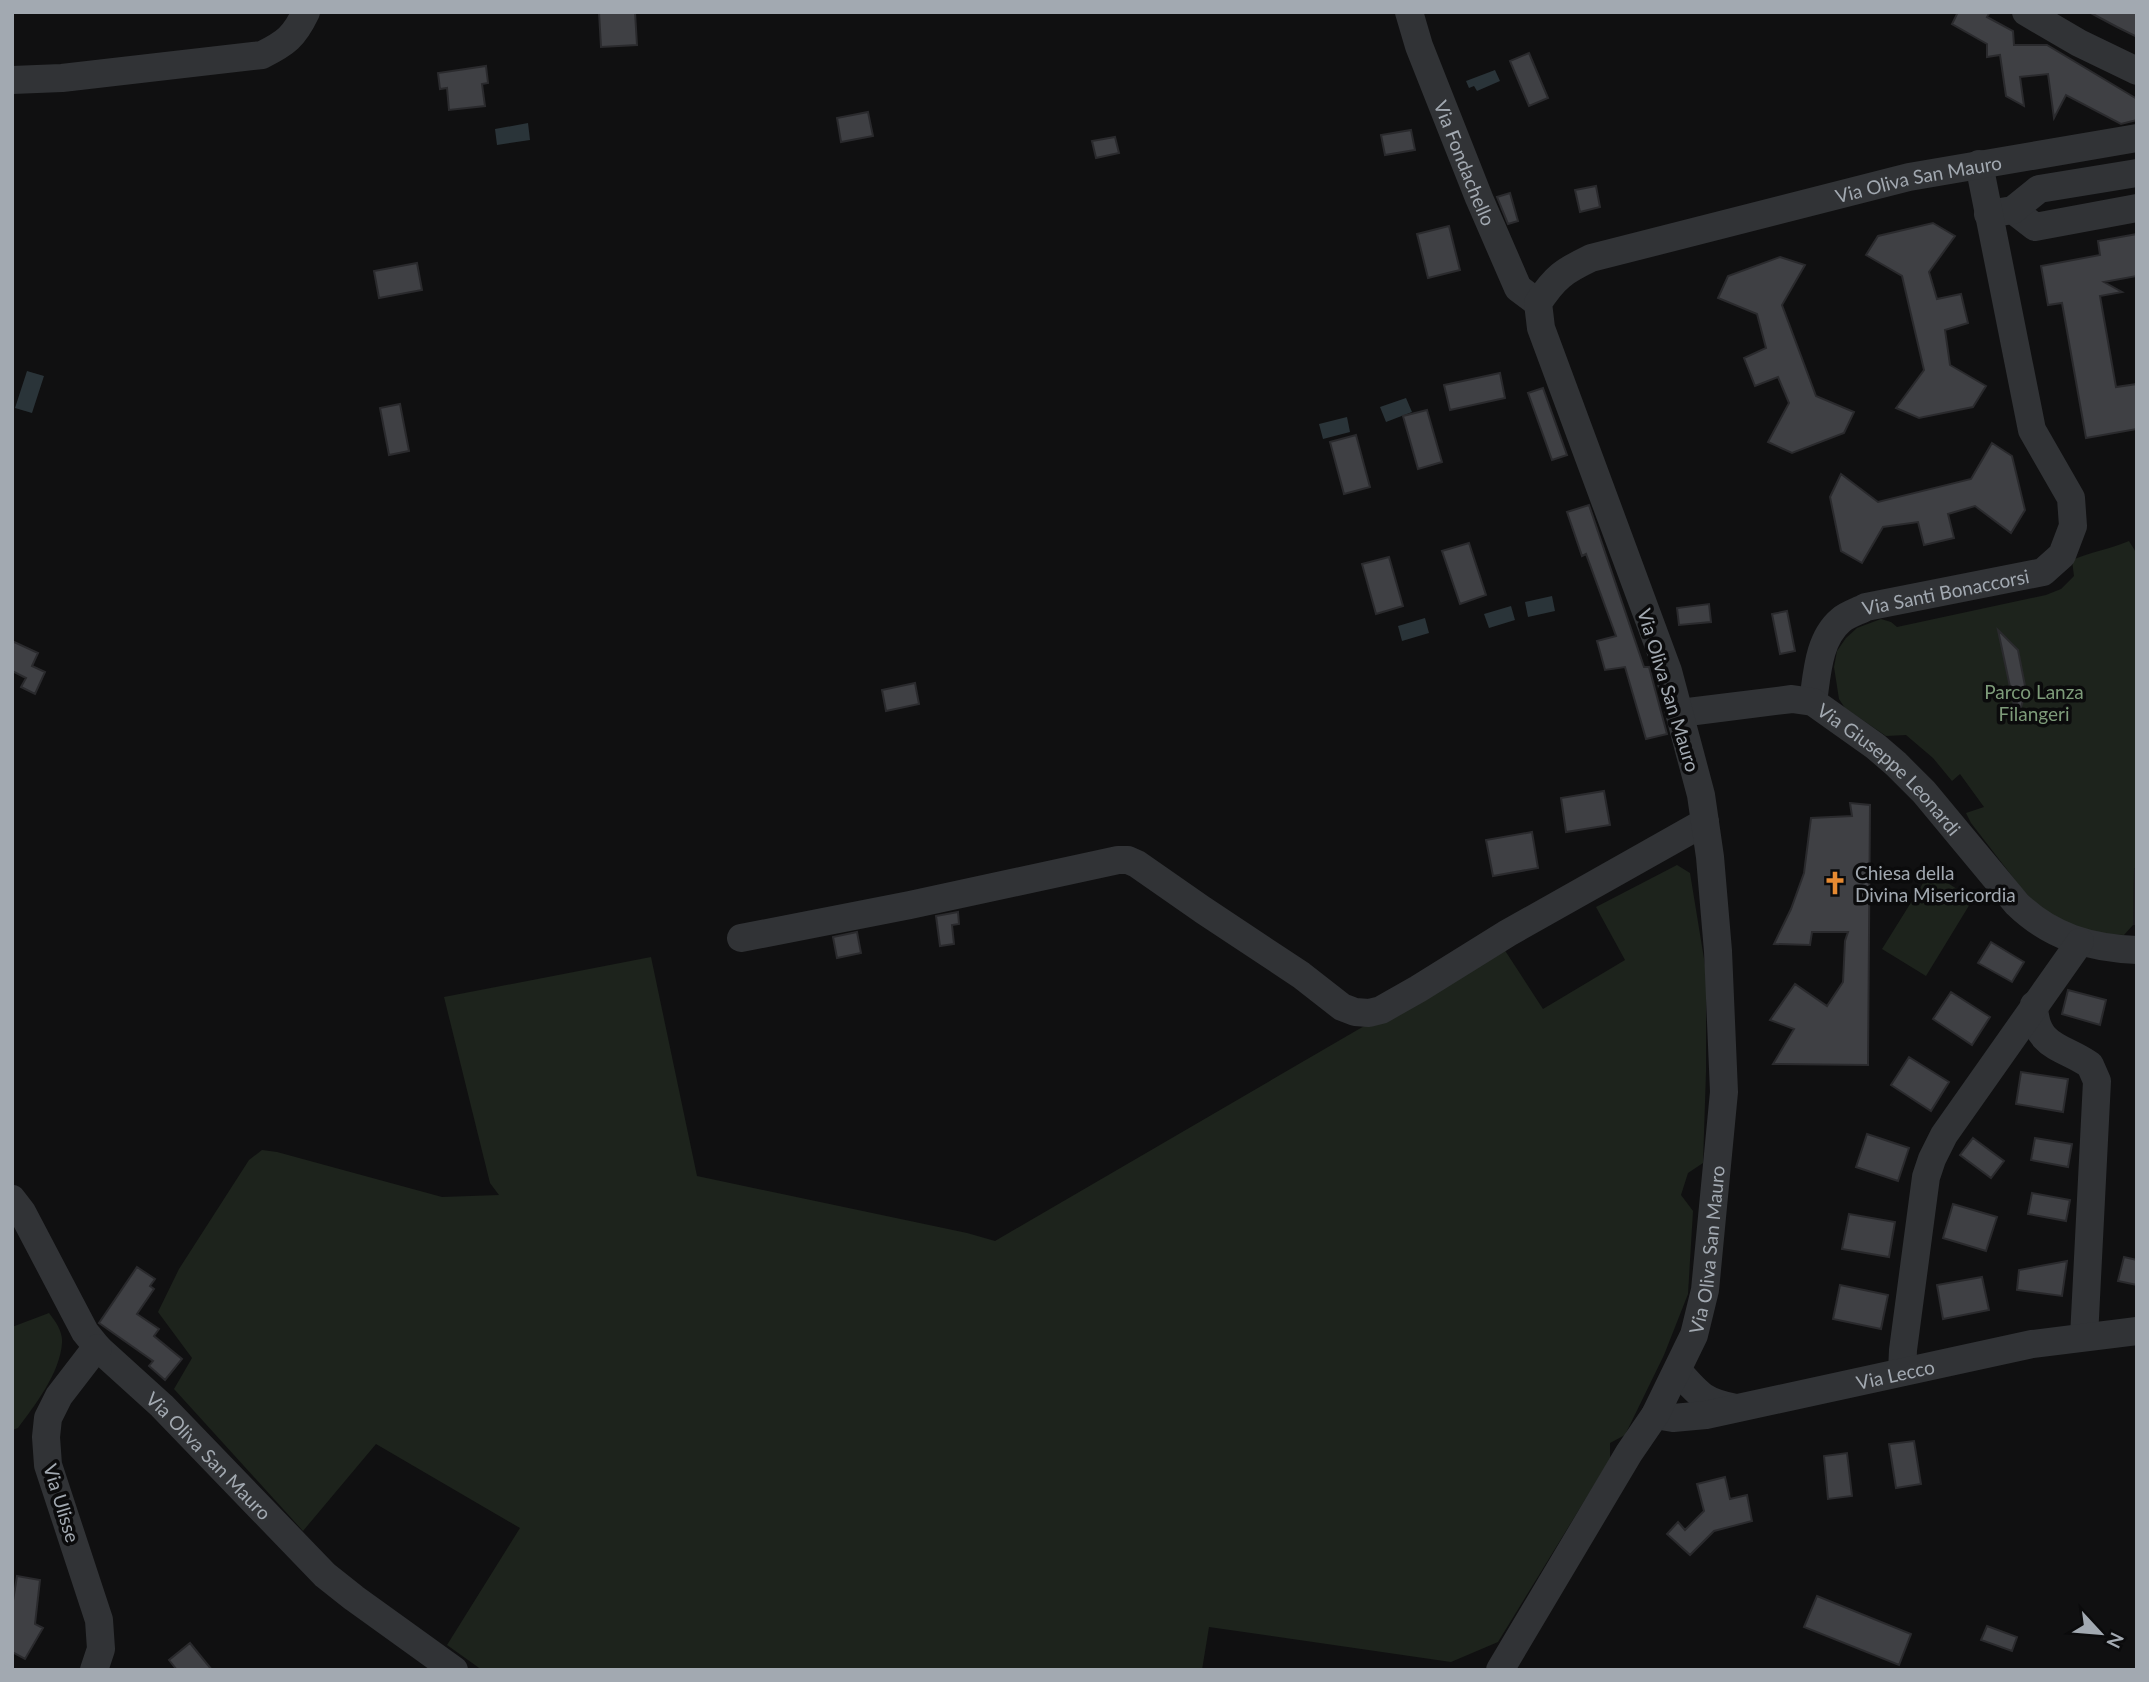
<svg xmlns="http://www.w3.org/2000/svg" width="2149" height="1682" font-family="Lato,sans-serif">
  <rect width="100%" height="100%" fill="#101011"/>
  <!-- built -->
  <path fill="#1c1c1e" d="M2137 866V925H2133L2134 869Z"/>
  <!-- green -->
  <path fill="#1d231c" d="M2129 541 2137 554V866L2134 869 2133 925 2124 935 2094 934 2079 930 2039 907 2022 889 1971 823 1966 813 1984 807 1960 774 1952 781 1933 758 1906 735 1886 736 1845 708 1839 699 1834 667 1837 651 1846 638 1857 628 1881 619 1891 622 1897 627 2046 595 2061 589 2074 576 2072 560C2091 552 2110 549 2129 541Z
    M1677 865 1690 873 1706 971V1072L1703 1163 1688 1173 1681 1195 1693 1211 1688 1294 1664 1355 1625 1435 1610 1443V1459L1498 1642 1451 1662 1209 1627 1202 1670H482L447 1645 520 1528 376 1444 303 1531 174 1389 192 1358 158 1312 179 1269 249 1160 262 1150 277 1152 442 1197 499 1195 490 1183 444 997 651 957 697 1176 967 1233 995 1241 1359 1029 1504 949 1543 1009 1625 960 1596 907Z
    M1930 872 1973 899 1926 976 1882 949Z
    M49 1313C56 1322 63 1332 62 1343 60 1373 35 1405 18 1428L12 1430V1327Z"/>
  <!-- water -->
  <path fill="#2a3439" d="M1495 70 1500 81 1477 91 1474 86 1469 88 1466 81Z
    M528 123 530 140 497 145 495 129Z
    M27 371 44 376 32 413 15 408Z
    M1406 398 1412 412 1386 422 1380 407Z
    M1347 417 1350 432 1323 439 1319 424Z
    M1552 596 1555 611 1528 617 1525 602Z
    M1511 606 1515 620 1489 628 1484 614Z
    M1425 618 1429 633 1402 641 1398 626Z"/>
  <!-- building -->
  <path fill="#3f4044" stroke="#2a2a2d" stroke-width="2" d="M599 12H635L637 45 601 47Z
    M1958 12H1990L1987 17 2013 31 2014 45H2047L2137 99V120L2121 124 2066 95 2054 118 2048 74 2020 77 2024 106 2006 96 2000 55 1987 57V44L1952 24Z
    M2089 12H2137V37L2117 27Z
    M1529 53 1548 98 1529 106 1510 61Z
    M486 66 488 83 482 84 485 106 449 110 447 88 440 89 438 73Z
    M868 112 873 136 841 142 837 118Z
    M1411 130 1415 150 1385 155 1381 135Z
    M1115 137 1119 153 1096 158 1092 141Z
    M1596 186 1600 207 1580 212 1575 190Z
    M1510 193 1518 221 1508 224 1497 197Z
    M1933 223 1955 236 1929 272 1937 299 1961 294 1968 323 1945 330 1950 365 1986 386 1973 407 1919 418 1896 408 1924 370 1902 276 1866 255 1878 236Z
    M1449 226 1460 270 1428 278 1417 234Z
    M2137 234V276L2104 282 2122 292 2100 296 2116 387 2137 384V429L2086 438 2062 303 2048 305 2041 266 2100 255 2098 241Z
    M1780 257 1805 265 1782 305 1816 396 1854 412 1844 433 1792 453 1768 442 1789 403 1778 377 1755 386 1744 358 1766 348 1757 314 1718 298 1728 276Z
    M417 263 422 290 379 298 374 271Z
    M1500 373 1505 398 1450 410 1444 385Z
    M1543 388 1567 455 1552 460 1528 393Z
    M400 404 409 451 389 455 380 408Z
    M1427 410 1442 462 1418 469 1403 416Z
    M1356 435 1370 487 1344 494 1330 442Z
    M1992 443 2012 456 2025 510 2011 533 1975 506 1948 514 1954 538 1924 545 1918 522 1883 527 1862 563 1841 551 1830 497 1841 474 1878 502 1971 479Z
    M1589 505 1644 667H1649L1667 734 1646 739 1625 667 1605 670 1597 641 1616 636 1586 554 1582 556 1567 512Z
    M1469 543 1486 595 1460 604 1442 551Z
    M1389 557 1403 606 1376 614 1362 564Z
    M1709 604 1711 622 1679 625 1677 608Z
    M1787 611 1795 651 1780 654 1772 614Z
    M1998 630 2018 650 2026 691 2017 720Z
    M12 641 38 653 32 666 45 672 35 694 21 687 26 678 12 671Z
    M915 683 919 704 886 711 882 690Z
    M1604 791 1610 825 1566 832 1561 798Z
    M1850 803 1870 805 1868 1065 1773 1064 1794 1029 1770 1020 1795 984 1827 1006 1843 982 1845 941 1848 932H1812L1810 945 1774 944 1791 909 1804 873 1811 818 1852 816Z
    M1532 832 1538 868 1493 876 1486 840Z
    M958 912 959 924 952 925 954 944 940 946 936 916Z
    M857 932 861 953 837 958 833 937Z
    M1991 942 2024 962 2012 982 1978 963Z
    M2068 990 2106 1000 2100 1025 2062 1014Z
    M1951 992 1990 1017 1972 1045 1933 1019Z
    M1909 1057 1949 1082 1931 1111 1891 1085Z
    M2021 1072 2068 1079 2063 1112 2016 1104Z
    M1867 1134 1909 1148 1898 1181 1856 1167Z
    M1973 1138 2004 1161 1991 1178 1960 1155Z
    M2035 1138 2072 1144 2068 1167 2031 1160Z
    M2032 1193 2070 1200 2066 1221 2028 1214Z
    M1953 1204 1997 1217 1986 1251 1943 1238Z
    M1849 1214 1895 1222 1889 1257 1842 1249Z
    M2124 1257 2137 1260V1285L2118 1281Z
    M2067 1261 2062 1296 2017 1290 2019 1270Z
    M137 1267 155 1279 150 1286 154 1289 137 1314 159 1329 154 1336 182 1359 165 1380 149 1366 153 1361 99 1323Z
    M1982 1277 1989 1310 1943 1319 1937 1285Z
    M1840 1285 1888 1295 1881 1329 1833 1319Z
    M1914 1441 1921 1484 1896 1488 1889 1444Z
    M1847 1453 1852 1496 1828 1499 1824 1456Z
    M1725 1477 1730 1499 1747 1495 1752 1521 1714 1531 1690 1555 1667 1534 1678 1522 1685 1530 1704 1511 1697 1484Z
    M17 1576 40 1580 35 1624 43 1628 25 1659 12 1652V1607Z
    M1817 1596 1911 1634 1899 1665 1804 1627Z
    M1987 1626 2017 1637 2012 1651 1981 1640Z
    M190 1643 212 1670H177L169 1660Z"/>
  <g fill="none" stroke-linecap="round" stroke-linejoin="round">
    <!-- minor -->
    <g stroke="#313336" stroke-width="28">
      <path id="s1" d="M1409 12 1419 46 1479 198 1518 288 1538 303"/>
      <path d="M2026 12 2079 43 2137 71"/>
      <path d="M12 80 62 78 262 55C286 43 294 37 306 12"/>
      <path d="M2013 210 2035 227 2137 208"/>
      <path d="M1988 214 2013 210 2039 189 2137 173"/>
      <path id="s2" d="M1813 702C1817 675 1818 639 1841 620 1848 614 1859 611 1866 607L2043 572 2062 555 2073 526 2071 498 2032 430 1979 164"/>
      <path id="s3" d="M1680 713 1792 699 1813 702 1875 746 1896 764 1924 792 2017 904C2051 937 2090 948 2137 950"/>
      <path d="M741 938 910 905 1118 860H1128L1137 864 1203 910 1301 975 1342 1007 1355 1012 1369 1013 1381 1010 1418 989 1508 933 1705 822"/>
      <path d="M2034 1005C2035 1048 2063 1046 2090 1065L2097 1081 2084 1337"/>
      <path id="s4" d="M12 1199 22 1212 85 1332 98 1348 162 1406 325 1575 354 1598 454 1670"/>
      <path d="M1678 1371C1699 1395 1704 1402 1736 1408"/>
      <path d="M1902 1372 1903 1350 1926 1177 1932 1159 1944 1135 2080 942"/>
      <path id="s5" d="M1655 1415 1673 1418 1706 1415 2032 1344 2137 1331"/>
      <path d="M94 1670 101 1649 99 1620 48 1465 46 1437 48 1418 59 1396 89 1357 98 1348"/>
      <path id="s6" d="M1500 1670 1629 1453 1655 1415 1694 1335 1705 1290 1724 1092 1718 951 1710 857 1701 795 1668 671 1541 328 1538 303C1555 277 1564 271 1591 258L1909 177 2137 138"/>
    </g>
  </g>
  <!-- icons -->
  <defs>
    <g id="church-bare" transform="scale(1.89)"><path d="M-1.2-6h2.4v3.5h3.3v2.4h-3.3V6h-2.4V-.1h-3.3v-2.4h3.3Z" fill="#e68a32" stroke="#0b0b0c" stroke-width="2.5" paint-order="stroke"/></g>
  </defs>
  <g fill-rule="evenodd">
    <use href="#church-bare" x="1835" y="883"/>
  </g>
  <g text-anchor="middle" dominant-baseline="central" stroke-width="7" stroke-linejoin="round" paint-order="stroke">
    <!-- street labels -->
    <g font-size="19" fill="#a2a9b1" stroke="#0b0b0c">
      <text stroke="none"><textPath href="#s1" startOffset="161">Via Fondachello</textPath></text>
      <text stroke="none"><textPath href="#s6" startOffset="1858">Via Oliva San Mauro</textPath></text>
      <text stroke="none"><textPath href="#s2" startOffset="198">Via Santi Bonaccorsi</textPath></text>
      <text transform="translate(1669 690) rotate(73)">Via Oliva San Mauro</text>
      <text stroke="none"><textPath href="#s3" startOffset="236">Via Giuseppe Leonardi</textPath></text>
      <text stroke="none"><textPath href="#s6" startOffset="474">Via Oliva San Mauro</textPath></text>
      <text stroke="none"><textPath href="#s5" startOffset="245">Via Lecco</textPath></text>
      <text stroke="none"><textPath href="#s4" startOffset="327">Via Oliva San Mauro</textPath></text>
      <text transform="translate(62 1503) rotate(73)">Via Ulisse</text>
    </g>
    <!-- park labels -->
    <g font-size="19" fill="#7d9b79" stroke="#0b0b0c">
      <text x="2034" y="691">Parco Lanza<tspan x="2034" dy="22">Filangeri</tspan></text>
    </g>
    <!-- poi labels -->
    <g font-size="19" fill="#a2a9b1" stroke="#0b0b0c" text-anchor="start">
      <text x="1855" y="872">Chiesa della<tspan x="1855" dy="22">Divina Misericordia</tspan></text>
    </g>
  </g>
  <!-- border -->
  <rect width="2149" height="1682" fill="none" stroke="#a2a9b1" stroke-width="28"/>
  <!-- north arrow -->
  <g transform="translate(2100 1633) rotate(116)" stroke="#0b0b0c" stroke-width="5" paint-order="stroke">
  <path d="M0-5L12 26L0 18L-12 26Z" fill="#a2a9b1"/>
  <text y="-10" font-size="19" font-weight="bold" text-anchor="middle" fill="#a2a9b1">N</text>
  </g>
</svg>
